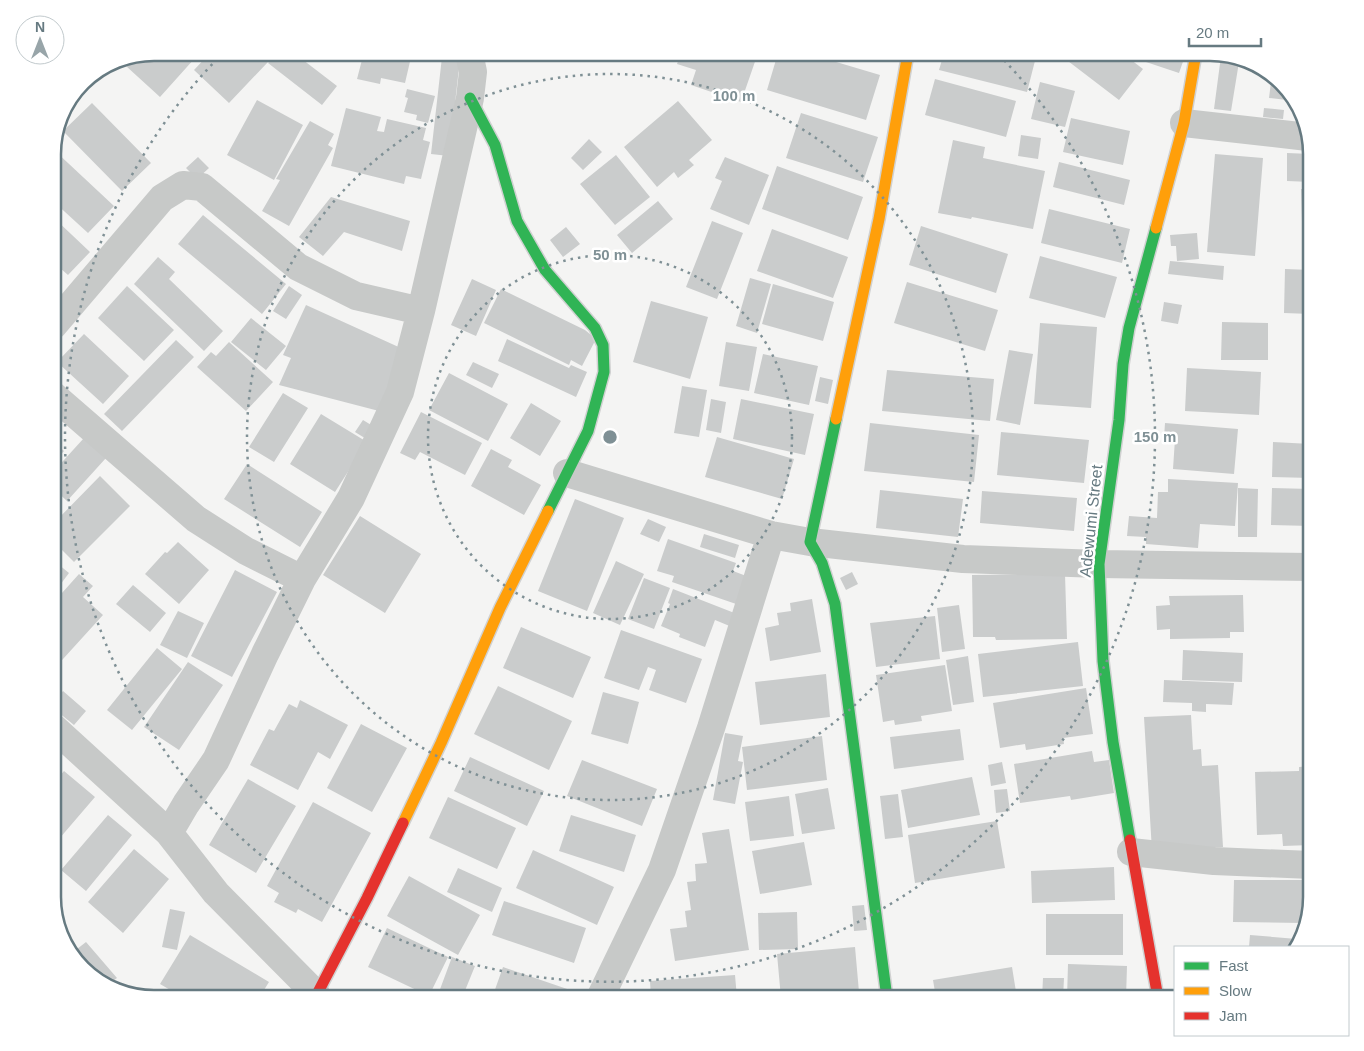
<svg xmlns="http://www.w3.org/2000/svg" width="1364" height="1051" font-family="Arial,sans-serif">
  <rect width="100%" height="100%" fill="#f4f4f3"/>
  <!-- building -->
  <path fill="#cacccc" d="M154 52 189 53 195 58 160 97 126 66 135 56Z
    M210 53H258L268 62 229 103 194 70Z
    M277 53H294L337 86 322 105 268 63Z
    M350 53H412L405 83 381 78 380 84 357 79 363 56Z
    M681 53H758L741 102 691 85 696 70 677 64Z
    M778 53H806L880 75 866 120 767 90Z
    M944 53H1037L1027 92 939 70Z
    M1068 53H1122L1143 69 1119 100 1064 58Z
    M1149 53H1186L1179 73 1146 62Z
    M1221 56 1239 62 1231 111 1214 109Z
    M442 57 460 59 449 156 431 154Z
    M1272 74 1288 94 1287 100 1269 98Z
    M935 79 1016 101 1006 137 925 115Z
    M1040 82 1075 91 1065 127 1031 119Z
    M407 89 435 96 428 123 416 120 417 115 404 112 408 98 405 97Z
    M257 100 303 125 274 180 227 155Z
    M678 101 712 140 689 160 694 165 678 178 674 172 657 187 624 147Z
    M92 103 151 163 122 191 63 131Z
    M346 108 381 117 377 131 384 132 387 119 426 128 423 140 430 142 421 179 406 176 404 184 331 166Z
    M1264 108 1284 110 1283 119 1263 117Z
    M801 113 878 137 863 182 786 158Z
    M1071 118 1130 131 1123 165 1063 152Z
    M310 121 334 134 328 145 333 148 289 226 262 211 280 180 276 179Z
    M1021 135 1041 138 1038 159 1018 156Z
    M589 139 602 152 583 170 571 158Z
    M953 140 985 147 983 158 1045 171 1033 229 972 217 971 219 938 213Z
    M53 149 114 206 88 233 53 201Z
    M1287 153 1311 154V182L1287 181Z
    M1215 154 1263 158 1255 256 1207 252Z
    M616 155 650 197 615 225 580 184Z
    M198 157 209 168 197 179 186 168Z
    M725 157 769 175 749 225 710 209 722 181 715 178Z
    M1059 162 1130 180 1124 205 1053 187Z
    M777 166 863 197 848 240 762 209Z
    M1301 189H1311V221H1302Z
    M331 197 410 221 402 251 344 232 323 256 299 237Z
    M658 201 673 219 632 253 617 235Z
    M1049 209 1130 229 1122 263 1041 243Z
    M203 215 286 284 262 314 178 244Z
    M53 217 90 252 68 275 60 268 54 274 53 273Z
    M712 221 743 233 717 299 686 287Z
    M921 226 1008 254 996 293 909 265Z
    M566 227 580 244 563 257 550 240Z
    M772 229 848 257 833 298 757 271Z
    M1197 233 1199 259 1177 261 1176 246H1171L1170 235Z
    M1040 256 1117 277 1105 318 1029 298Z
    M158 257 175 272 169 279 223 331 204 351 134 284Z
    M1170 261 1224 266 1223 280 1168 274Z
    M1285 269 1311 270V314L1284 313Z
    M750 278 771 284 757 333 736 326Z
    M472 279 496 290 476 336 451 325Z
    M907 282 998 310 985 351 894 323Z
    M773 284 834 302 823 341 762 324Z
    M127 286 174 330 144 361 98 318Z
    M289 286 302 295 286 319 273 311Z
    M501 289 585 330 596 339 582 366 571 360 569 365 484 323Z
    M651 301 708 317 690 379 633 362Z
    M1164 302 1182 305 1178 324 1161 321Z
    M306 305 403 349 379 411 279 385 291 358 283 355Z
    M251 318 286 346 266 370 231 342Z
    M1222 322 1268 323V360H1221Z
    M1040 323 1097 327 1091 408 1034 404Z
    M84 334 129 376 103 404 57 362Z
    M507 339 569 368 571 365 587 372 576 397 498 361Z
    M176 340 194 357 122 431 104 414Z
    M229 342 273 382 246 411 197 367 211 352 216 356Z
    M726 342 757 347 749 391 719 386Z
    M1009 350 1033 354 1020 425 996 420Z
    M763 354 818 366 809 405 754 393Z
    M473 362 499 374 492 388 466 375Z
    M1187 368 1261 372 1259 415 1185 411Z
    M887 370 994 379 990 421 882 411Z
    M449 373 508 404 488 441 429 410Z
    M820 377 833 380 828 404 815 401Z
    M682 386 707 390 699 437 674 433Z
    M283 393 308 408 274 462 249 447Z
    M711 399 726 402 721 433 706 430Z
    M741 399 814 414 805 455 733 439Z
    M531 403 561 421 540 456 510 438Z
    M421 412 482 443 465 475 420 452 415 460 400 453Z
    M321 414 367 442 335 492 290 464Z
    M363 420 376 428 368 440 355 432Z
    M870 423 979 435 974 482 864 471Z
    M1165 423 1238 429 1234 474 1173 469 1175 439 1164 438Z
    M1001 432 1089 440 1084 483 997 475Z
    M717 437 794 459 782 499 705 477Z
    M84 438 106 458 67 501 53 488V472Z
    M53 441 64 451 53 463Z
    M1273 442 1311 444V478L1272 477Z
    M491 449 512 460 508 467 541 485 524 515 471 486Z
    M247 464 322 512 300 547 224 499Z
    M100 476 130 506 74 562 53 541V524Z
    M1168 479 1238 483 1235 526 1200 524 1198 548 1146 544V537L1127 536 1129 516 1157 518 1158 492H1168Z
    M1238 488 1258 489 1257 537H1238Z
    M1272 488 1311 489V526L1271 525Z
    M880 490 963 499 958 537 876 528Z
    M982 491 1077 498 1074 531 980 523Z
    M575 499 624 518 587 611 538 591Z
    M360 516 421 554 385 613 323 575Z
    M648 519 666 527 659 542 640 534Z
    M704 534 739 545 735 558 700 547Z
    M668 539 736 563 733 571 749 577 739 605 672 582 674 576 657 571Z
    M178 542 209 570 179 604 145 574 165 552 167 553Z
    M53 560 69 573 57 589 53 586Z
    M616 561 644 574 620 625 593 613Z
    M235 570 277 592 232 677 191 656Z
    M852 572 858 584 846 590 840 578Z
    M79 574 93 586 83 597 103 615 53 670V603Z
    M1065 574 1067 639 996 640 995 637H973L972 575Z
    M644 578 670 588 654 629 628 619Z
    M133 585 166 613 150 632 116 604Z
    M673 589 737 614 732 627 715 620 705 647 679 637 680 634 661 626 670 604 668 603Z
    M1305 592H1311V677H1302Z
    M1243 595 1244 632H1230V638L1170 639V629L1157 630 1156 606 1170 605 1169 596Z
    M812 599 821 652 770 661 765 628 779 625 777 613 791 611 790 603Z
    M959 605 965 649 942 652 937 608Z
    M178 611 204 623 187 658 160 645Z
    M935 616 940 659 876 667 870 623Z
    M521 627 591 657 573 698 503 668Z
    M621 630 702 659 686 703 649 690 656 670 648 667 639 690 604 678Z
    M1078 642 1083 686 983 697 978 654Z
    M157 648 182 669 132 730 107 710Z
    M1183 650 1243 653 1242 682 1182 680Z
    M968 656 974 702 953 705 946 660Z
    M188 662 223 685 179 750 144 727Z
    M945 665 952 711 921 716 922 721 895 725 894 720 883 722 876 675Z
    M826 674 830 717 760 725 755 682Z
    M1164 680 1234 683 1232 705 1206 704V712L1192 711V703L1163 702Z
    M498 686 572 721 549 770 474 734Z
    M1086 688 1093 734 1063 738 1064 744 1026 750 1025 744 1000 748 993 703Z
    M63 691 86 711 74 725 53 708V704Z
    M603 692 639 702 628 744 591 734Z
    M300 700 348 725 330 759 318 752 298 790 250 765 269 729 274 731 289 704 297 708Z
    M1191 715 1193 750 1201 749 1202 766 1218 765 1223 847 1152 851 1144 717Z
    M361 724 407 748 372 812 327 788Z
    M960 729 964 760 894 769 890 737Z
    M725 733 743 736 738 761 743 762 735 804 713 800Z
    M822 736 827 780 747 790 742 747Z
    M1092 751 1094 762 1109 760 1114 793 1071 800 1070 796 1020 803 1014 764Z
    M470 757 544 791 527 826 454 791Z
    M582 760 657 789 642 826 567 796Z
    M1002 762 1006 783 991 786 988 765Z
    M1311 766V845L1283 846 1282 834 1257 835 1255 772 1299 771V767Z
    M64 771 95 797 53 846V784Z
    M972 777 980 815 908 828 901 790Z
    M248 779 296 806 256 873 209 845Z
    M828 788 835 829 802 834 795 794Z
    M1007 789 1010 811 996 813 994 790Z
    M898 794 903 837 885 839 880 796Z
    M789 796 794 836 750 841 745 802Z
    M448 797 516 828 497 869 429 838Z
    M313 802 371 833 322 922 298 909 296 913 274 902 279 893 267 886Z
    M108 815 132 835 86 891 61 870Z
    M571 815 636 835 624 872 559 851Z
    M997 821 1005 868 915 883 908 835Z
    M729 829 749 950 675 961 670 929 687 927 685 911 691 910 687 882 696 881 695 864 707 863 702 833Z
    M804 842 812 885 760 894 752 851Z
    M134 849 169 879 123 933 88 902Z
    M533 850 614 887 597 925 516 888Z
    M1114 867 1115 900 1032 903 1031 871Z
    M458 868 502 888 492 912 447 892Z
    M409 876 480 915 458 955 387 916Z
    M1234 880H1311V897L1303 923 1233 922Z
    M504 901 586 928 574 963 492 935Z
    M864 905 867 930 854 931 852 906Z
    M170 909 185 912 177 950 162 947Z
    M797 912 798 949 759 950 758 913Z
    M1046 914H1123V955H1046Z
    M387 928 448 957 429 996 368 967Z
    M190 935 269 982 259 998H184L160 984Z
    M1250 935 1297 939 1294 947H1249Z
    M86 942 117 978 110 983 92 977 72 953Z
    M855 947 859 992 781 998 777 954Z
    M452 957 475 966 462 998H455L439 992Z
    M1068 964 1127 966 1126 998H1067Z
    M503 967 573 991 570 998H492Z
    M1012 967 1017 998H936L933 980Z
    M735 975 737 998H651L650 981Z
    M1043 978H1064L1063 998H1042Z
    M862 994 863 998H831V997Z"/>
  <g fill="none" stroke-linecap="round" stroke-linejoin="round">
    <!-- fast casing -->
    <g stroke="#d0d1d1" stroke-width="14">
      <path id="fast" d="M470 98 495 145 517 221 545 270 595 328 603 345 604 372 588 431 548 511
        M836 419 810 542 822 563 835 604 887 998
        M1130 840 1113 742 1103 661 1099 564 1119 420 1123 364 1129 328 1156 228"/>
    </g>
    <!-- slow casing -->
    <g stroke="#d0d1d1" stroke-width="14">
      <path id="slow" d="M1156 228 1184 123 1196 53
        M836 419 879 219 908 53
        M403 823 441 743 500 608 548 511"/>
    </g>
    <!-- jam casing -->
    <g stroke="#d0d1d1" stroke-width="14">
      <path id="jam" d="M1130 840 1158 998
        M315 998 367 898 403 823"/>
    </g>
    <!-- street -->
    <path stroke="#c7c9c8" stroke-width="28" d="M1184 123 1308 137
      M53 326 162 198 183 185 202 187 298 267 356 296 421 311
      M53 395 196 519 246 551 302 579
      M567 473 771 535 810 542 963 559 1099 564 1311 567
      M53 727 169 833 216 893 316 994
      M169 833 186 804 216 760 265 654 302 579 351 498 400 392 421 311 470 98 473 72 469 53
      M1131 852 1214 861 1311 865
      M600 998 662 870 711 728 771 535"/>
    <!-- fast -->
    <use href="#fast" stroke="#30b455" stroke-width="11"/>
    <!-- slow -->
    <use href="#slow" stroke="#ff9f0a" stroke-width="11"/>
    <!-- jam -->
    <use href="#jam" stroke="#e5322d" stroke-width="11"/>
  </g>
  <!-- distance rings -->
  <g fill="none" stroke="#7f9095" stroke-width="2.5" stroke-dasharray="2.5 5">
    <circle cx="610" cy="437" r="182"/>
    <circle cx="610" cy="437" r="363"/>
    <path d="M999 55A545 545 0 1 1 221 55"/>
  </g>
  <g text-anchor="middle" dominant-baseline="central" stroke-width="5" stroke-linejoin="round" paint-order="stroke">
    <!-- street labels -->
    <g font-size="16" fill="#667a81" stroke="#fff">
      <text transform="translate(1091 521) rotate(-84)">Adewumi Street</text>
    </g>
  </g>
  <!-- crop -->
  <path d="M0 0H1364V1051H0ZM154 61H1210A93 93 0 0 1 1303 154V897A93 93 0 0 1 1210 990H154A93 93 0 0 1 61 897V154A93 93 0 0 1 154 61Z" fill="#fff" fill-rule="evenodd"/>
  <path fill="none" stroke="#667a81" stroke-width="2.5" d="M154 61H1210A93 93 0 0 1 1303 154V897A93 93 0 0 1 1210 990H154A93 93 0 0 1 61 897V154A93 93 0 0 1 154 61Z"/>
  <circle cx="610" cy="437" r="8" fill="#7f9095" stroke="#fff" stroke-width="2.5"/>
  <g font-size="15" text-anchor="middle" font-weight="bold" fill="#7f9095" stroke="#fff" stroke-width="5" stroke-linejoin="round" paint-order="stroke">
    <text x="734" y="101">100 m</text>
    <text x="610" y="260">50 m</text>
    <text x="1155" y="442">150 m</text>
  </g>
  <!-- legend -->
  <rect x="1174" y="946" width="175" height="90" fill="#ffffff" stroke="#c2cacd"/>
  <rect x="1184" y="962" width="25" height="8" fill="#30b455" stroke="#c2cacd"/>
  <text x="1219" y="971" font-size="15" fill="#667a81">Fast</text>
  <rect x="1184" y="987" width="25" height="8" fill="#ff9f0a" stroke="#c2cacd"/>
  <text x="1219" y="996" font-size="15" fill="#667a81">Slow</text>
  <rect x="1184" y="1012" width="25" height="8" fill="#e5322d" stroke="#c2cacd"/>
  <text x="1219" y="1021" font-size="15" fill="#667a81">Jam</text>
  <!-- north arrow -->
  <g transform="translate(40 40)"><circle r="24" fill="#ffffff" stroke="#c2cacd"/>
  <path d="M0-4L9 19L0 12L-9 19Z" fill="#98a5a9"/>
  <text y="-8" font-size="14" font-weight="bold" text-anchor="middle" fill="#667a81">N</text>
  </g>
  <!-- scale -->
  <path d="M1189 38v8h72v-8" fill="none" stroke="#667a81" stroke-width="2.5"/>
  <text x="1196" y="38" font-size="15" fill="#667a81" stroke="#ffffff" stroke-width="4" paint-order="stroke">20 m</text>
</svg>
